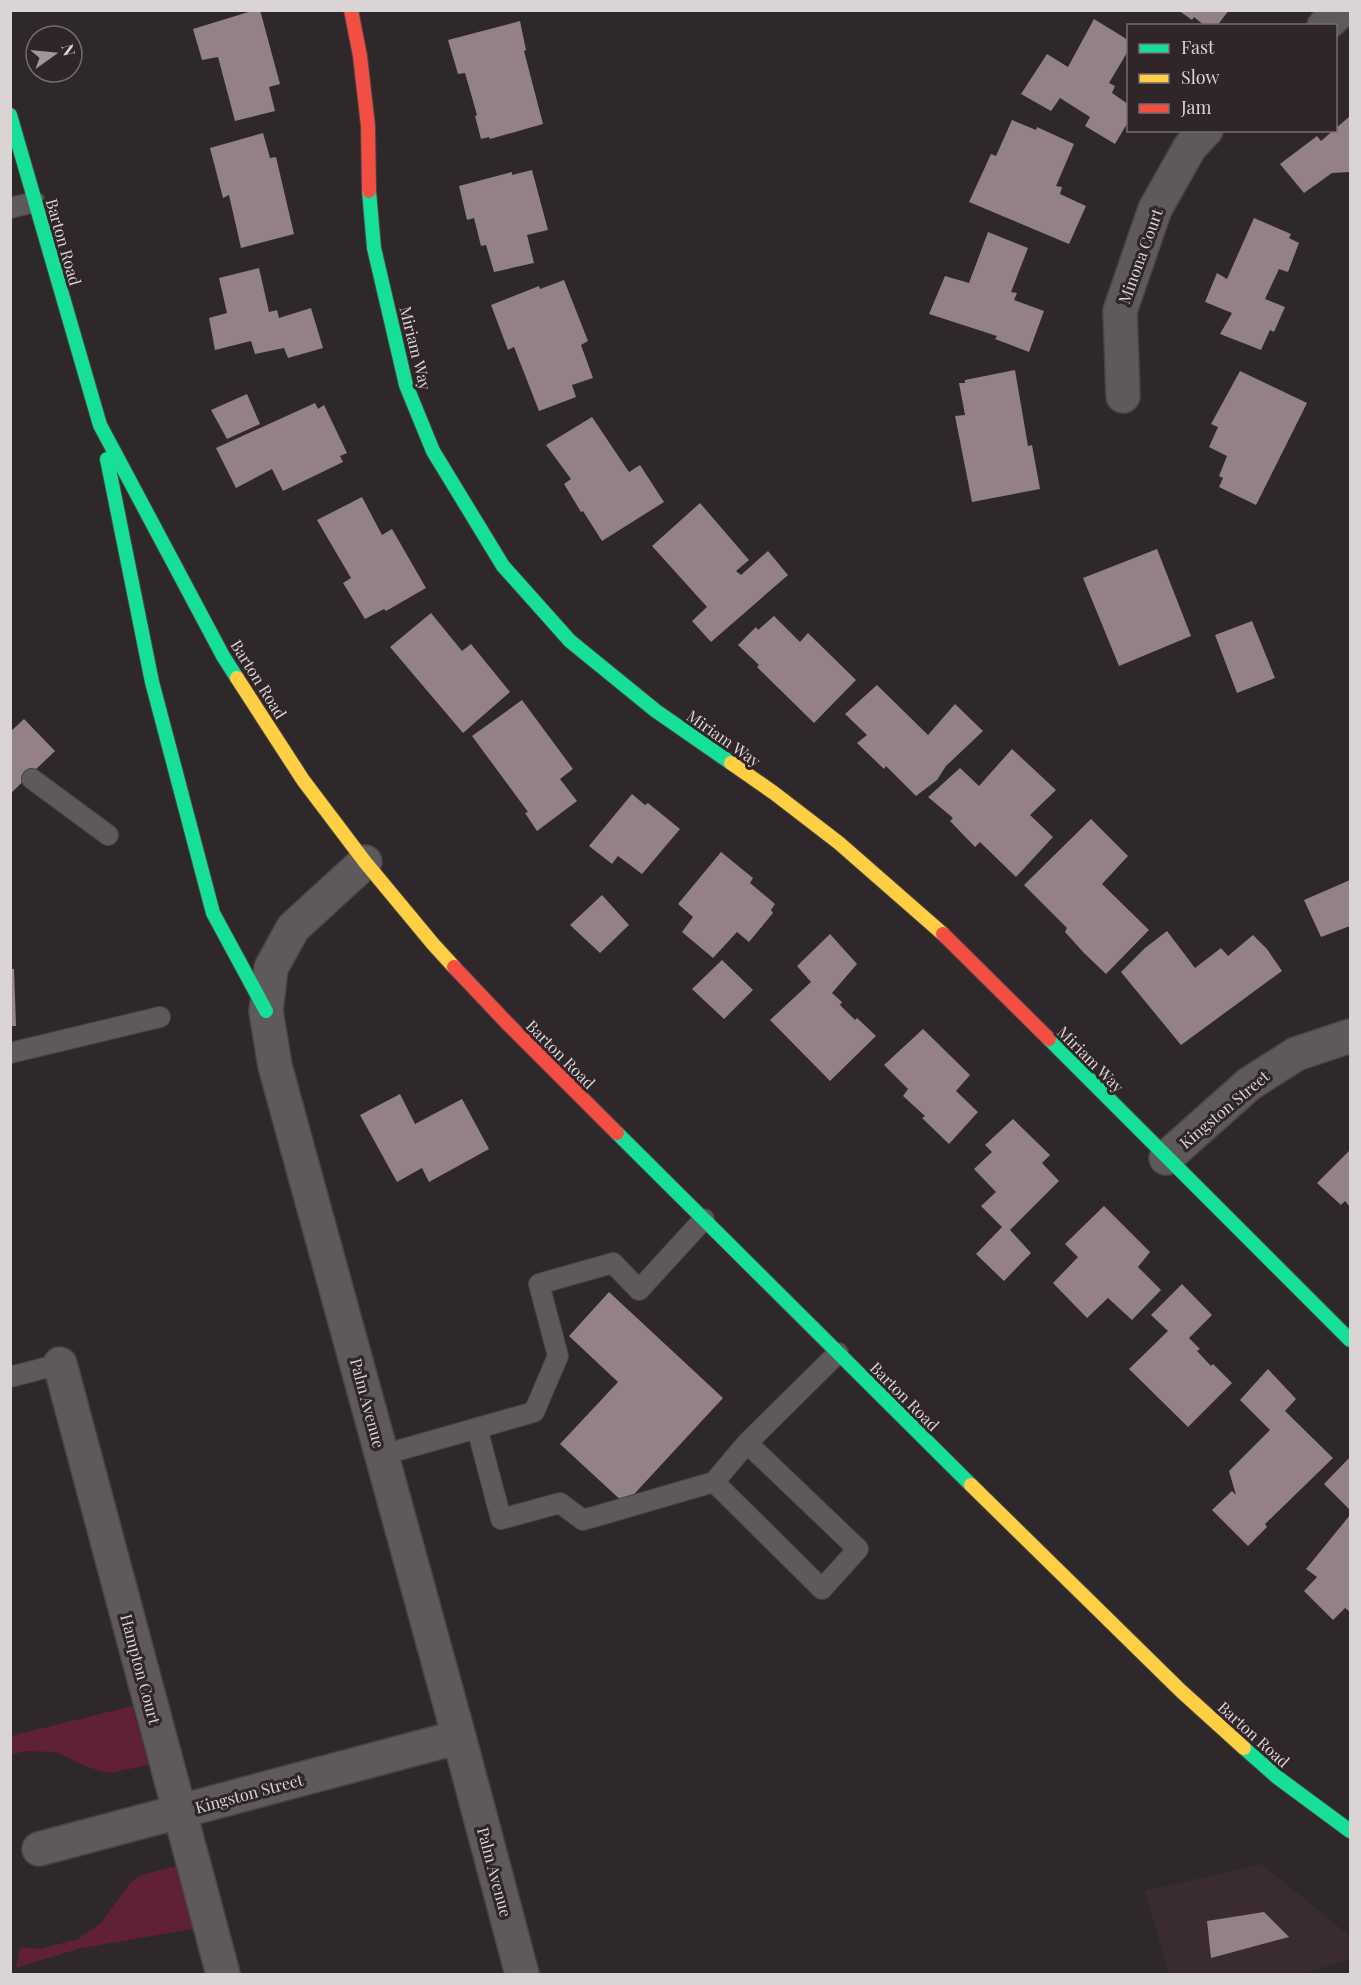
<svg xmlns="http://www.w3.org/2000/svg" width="1361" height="1985" font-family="'Playfair Display',serif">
  <rect width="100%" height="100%" fill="#2e282a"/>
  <!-- built -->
  <path fill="#3a2b2f" d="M1261 1864 1350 1936V1960L1299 1974H1169L1145 1891Z"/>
  <!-- green -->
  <path fill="#5f2038" d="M132 1706 149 1765 109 1773 87 1767 56 1752 24 1751 11 1755V1736Z
    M176 1866 194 1929 81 1948 16 1968 20 1947 40 1949 78 1939 101 1923 130 1883 141 1875Z"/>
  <!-- building -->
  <path fill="#938186" d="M255 10H260L280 84 269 87 275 111 235 121 218 57 202 60 193 29Z
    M1178 10H1229L1217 26H1205L1194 17 1192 20Z
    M1094 19 1128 40V51L1109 83 1115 86 1112 93 1128 104V122L1115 144 1085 126 1090 117 1060 98 1051 111 1021 94 1047 54 1068 67Z
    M520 21 526 50 524 51 543 124 490 139 489 137 481 139 475 116 477 115 465 73 458 74 448 40Z
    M1350 116V172L1332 173 1304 193 1280 164 1317 136 1321 141Z
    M1012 120 1036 130 1037 127 1074 144 1056 186 1062 187 1060 194 1086 206 1069 244 969 202 991 154 996 156Z
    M263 133 270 158 276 157 294 234 241 248 229 195 223 198 210 148Z
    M532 170 548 230 527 235 534 263 494 272 486 245 481 246 474 218 467 220 459 186 512 172V175Z
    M1254 218 1291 234 1289 238 1299 243 1288 272 1279 269 1265 299 1285 307 1274 332 1270 330 1261 350 1220 334 1232 313 1205 302 1217 273 1227 279Z
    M988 232 1028 248 1011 292 1017 293 1014 300 1044 311 1029 352 995 339 997 336 929 314 945 276 969 283Z
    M259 268 269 312 277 310 279 318 311 308 323 348 288 358 284 348 255 354 251 341 215 350 209 318 227 313 219 278Z
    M564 280 588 341 581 345 593 378 572 385 576 397 539 411 514 347 508 350 491 305 539 286 540 289Z
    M1015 370 1028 446 1032 445 1040 489 972 502 955 416 965 415 959 383H965V380Z
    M1240 371 1307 403 1256 505 1219 487 1223 478 1219 476 1227 456 1209 447 1218 427 1211 424Z
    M247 394 260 424 227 439 211 410Z
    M315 403 318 409 324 405 347 453 340 456 343 462 283 491 272 469 236 488 216 448Z
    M592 417 629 472 640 465 664 502 602 541 583 511 581 512 564 484 571 479 546 445Z
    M362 497 382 535 392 529 426 588 386 611 384 609 365 619 343 583 351 578 317 520Z
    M700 503 749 560 736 571 741 575 768 551 788 575 711 642 692 621 707 607 652 546Z
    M1157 549 1191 636 1119 666 1083 578Z
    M431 613 462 651 471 644 510 692 463 733 390 647Z
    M774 616 800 642 808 633 856 680 814 723 757 667 759 665 738 645 756 627 758 630Z
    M1252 621 1275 678 1237 693 1215 635Z
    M877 685 928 735 955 704 983 731 946 766 937 780 916 796 886 766 884 769 857 743 867 735 845 714Z
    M522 700 573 769 560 779 577 801 537 831 525 813 528 812 472 736Z
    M24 719 55 751 10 794V732Z
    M1012 749 1056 790 1030 815 1053 837 1016 877 980 842 975 847 950 821 953 818 928 797 960 768 979 786Z
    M632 794 645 805 648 803 680 829 642 874 618 856 612 864 589 846Z
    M1091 819 1128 856 1102 884 1149 930 1106 974 1084 953 1065 932 1067 928 1024 885Z
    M721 852 753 878 750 883 775 904 771 910 773 913 749 942 737 932 713 958 682 932 693 917 678 904Z
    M1350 880V926L1321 937 1304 900Z
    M602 895 629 925 600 953 570 925Z
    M1167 931 1195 968 1221 948 1228 956 1253 935 1267 949 1282 971 1181 1045 1121 972 1145 948Z
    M830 934 857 964 832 993 842 1002 840 1005 855 1020 857 1018 876 1036 830 1081 770 1020 811 982 797 966Z
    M722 960 753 990 724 1019 692 989Z
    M10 969H14L16 1026H10Z
    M923 1029 970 1075 956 1091 978 1112 949 1144 922 1118 925 1116 903 1096 908 1089 884 1065Z
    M400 1094 415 1124 462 1099 489 1149 429 1182 422 1168 397 1182 360 1115Z
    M1013 1119 1050 1155 1042 1163 1059 1181 1010 1230 1031 1253 1004 1281 976 1254 1002 1227 981 1206 996 1192 974 1169 992 1152 985 1145Z
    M1350 1150V1207L1345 1201 1341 1205 1317 1183Z
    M1104 1206 1150 1252 1138 1267 1161 1290 1132 1320 1108 1298 1087 1318 1053 1283 1078 1257 1065 1244Z
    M1182 1284 1212 1315 1189 1338 1200 1349 1197 1351 1211 1366 1213 1364 1232 1383 1188 1427 1129 1369 1168 1331 1151 1315Z
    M609 1292 723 1398 625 1504 560 1444 618 1382 569 1336Z
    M1268 1369 1296 1399 1285 1411 1333 1458 1265 1524 1267 1527 1248 1546 1212 1510 1232 1491 1236 1495 1229 1471 1270 1430 1240 1400Z
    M1350 1457V1510L1324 1484Z
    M1350 1515V1610L1349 1611 1345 1608 1333 1620 1304 1591 1317 1577 1306 1569Z
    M1264 1912 1289 1937 1211 1958 1207 1921Z"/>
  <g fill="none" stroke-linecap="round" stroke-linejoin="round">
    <!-- lane casing -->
    <g stroke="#494445" stroke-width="22">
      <path id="lane" d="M10 208 35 202
        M32 779 108 835
        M10 1053 160 1017
        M10 1377 60 1364
        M477 1428 501 1519 560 1503 583 1520 714 1482
        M747 1443 858 1549 822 1589 714 1482 747 1443 838 1353
        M382 1455 534 1412 558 1356 539 1284 613 1263 639 1290 704 1219"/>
    </g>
    <!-- street casing -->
    <g stroke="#494445" stroke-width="36">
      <path id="street" d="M1324 26 1342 10
        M1123 396 1120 311 1155 209 1190 147 1206 130
        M365 862 293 928 271 968 266 1011 275 1066 459 1737 522 1974
        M1166 1158 1249 1084 1296 1054 1350 1036
        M60 1364 223 1974
        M39 1849 459 1737"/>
    </g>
    <!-- fast casing -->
    <g stroke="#494445" stroke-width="16">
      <path id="fast" d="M10 115 100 425 223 656 237 678
        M369 191 374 248 406 385 433 451 503 566 570 641 656 711 731 763
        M107 459 152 682 213 913 266 1011
        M1049 1039 1350 1340
        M617 1133 971 1485
        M1244 1748 1277 1777 1350 1831"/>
    </g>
    <!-- slow casing -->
    <g stroke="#494445" stroke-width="16">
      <path id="slow" d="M237 678 303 780 365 862 433 944 454 967
        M731 763 774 793 839 843 943 934
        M971 1485 1181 1691 1244 1748"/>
    </g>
    <!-- jam casing -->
    <g stroke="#494445" stroke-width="16">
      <path id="jam" d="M351 10 360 56 368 126 369 191
        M943 934 1049 1039
        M454 967 507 1023 617 1133"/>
    </g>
    <!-- lane -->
    <use href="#lane" stroke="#5e595a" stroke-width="20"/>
    <!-- street -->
    <use href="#street" stroke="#5e595a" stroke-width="33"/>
    <!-- fast -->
    <use href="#fast" stroke="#16e098" stroke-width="14"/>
    <!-- slow -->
    <use href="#slow" stroke="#ffcf43" stroke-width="14"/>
    <!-- jam -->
    <use href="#jam" stroke="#f24e42" stroke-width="14"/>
  </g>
  <g text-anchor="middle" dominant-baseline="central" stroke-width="6" stroke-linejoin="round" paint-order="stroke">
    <!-- street labels -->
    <g font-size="16" fill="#dad4d5" stroke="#302629">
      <text transform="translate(64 242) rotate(74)">Barton Road</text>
      <text transform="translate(1140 256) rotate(-70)">Minona Court</text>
      <text transform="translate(416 348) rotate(76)">Miriam Way</text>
      <text transform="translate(259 679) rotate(58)">Barton Road</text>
      <text transform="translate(724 738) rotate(35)">Miriam Way</text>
      <text transform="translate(561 1054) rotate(45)">Barton Road</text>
      <text transform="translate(1091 1059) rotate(45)">Miriam Way</text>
      <text transform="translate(1224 1109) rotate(-40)">Kingston Street</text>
      <text transform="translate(905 1396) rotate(45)">Barton Road</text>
      <text transform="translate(368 1403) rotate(75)">Palm Avenue</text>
      <text transform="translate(141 1669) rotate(75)">Hampton Court</text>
      <text transform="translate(1254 1734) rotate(42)">Barton Road</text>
      <text transform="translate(249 1793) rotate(-15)">Kingston Street</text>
      <text transform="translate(495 1872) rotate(75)">Palm Avenue</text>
    </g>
  </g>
  <!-- border -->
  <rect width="1361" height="1985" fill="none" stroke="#dad4d5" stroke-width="24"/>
  <!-- legend -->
  <rect x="1127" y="24" width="210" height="108" fill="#302629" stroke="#746c6e" stroke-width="1.5"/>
  <rect x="1139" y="44" width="30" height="9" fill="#16e098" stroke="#746c6e" stroke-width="1.5"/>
  <text x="1181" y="54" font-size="18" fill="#dad4d5">Fast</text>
  <rect x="1139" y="74" width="30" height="9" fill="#ffcf43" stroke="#746c6e" stroke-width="1.5"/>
  <text x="1181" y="84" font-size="18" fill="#dad4d5">Slow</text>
  <rect x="1139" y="104" width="30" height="9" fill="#f24e42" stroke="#746c6e" stroke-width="1.5"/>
  <text x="1181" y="114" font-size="18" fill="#dad4d5">Jam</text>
  <!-- north arrow -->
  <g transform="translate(54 54) rotate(75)"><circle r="28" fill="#302629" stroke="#746c6e" stroke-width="1.5"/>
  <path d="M0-4.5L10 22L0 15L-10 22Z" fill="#9e9899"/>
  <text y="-9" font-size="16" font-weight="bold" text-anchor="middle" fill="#dad4d5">N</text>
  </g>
</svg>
